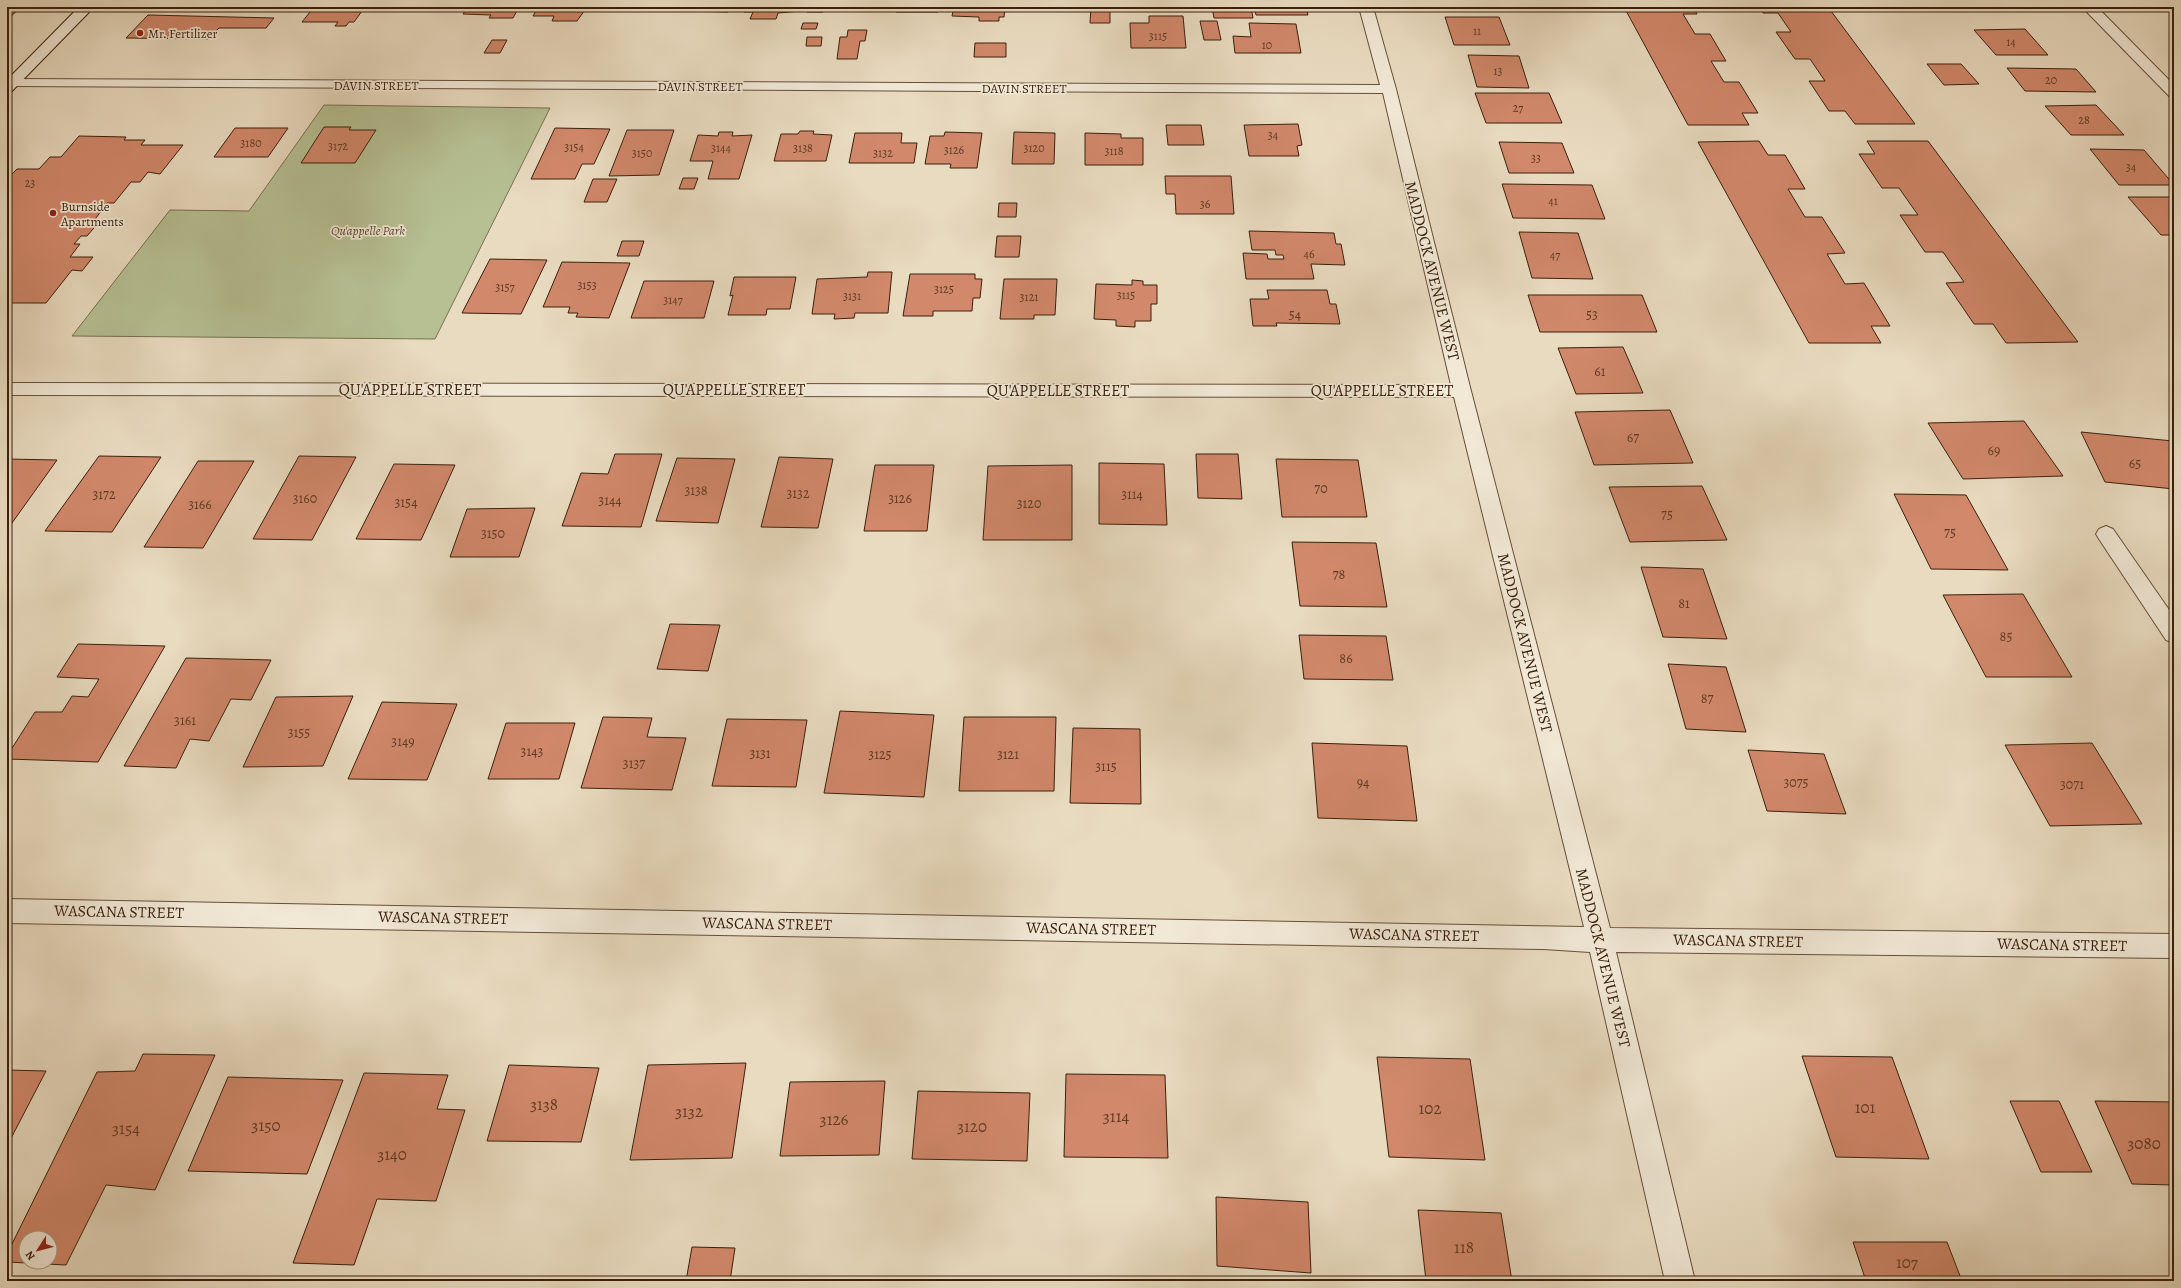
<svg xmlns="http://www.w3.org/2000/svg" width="2181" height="1288" font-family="Alegreya,serif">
  <rect width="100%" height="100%" fill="#e9dbc0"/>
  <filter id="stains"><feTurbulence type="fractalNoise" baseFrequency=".005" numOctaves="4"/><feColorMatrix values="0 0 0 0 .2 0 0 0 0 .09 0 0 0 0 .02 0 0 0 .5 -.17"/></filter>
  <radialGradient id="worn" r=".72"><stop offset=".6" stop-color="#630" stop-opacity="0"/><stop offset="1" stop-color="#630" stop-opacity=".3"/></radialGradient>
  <!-- green -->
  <path fill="#b6c093" stroke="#787050" d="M324 105 550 108 435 339 72 336 170 210 249 211Z"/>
  <!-- building -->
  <path fill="#d1886b" stroke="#3a200c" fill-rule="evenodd" d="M7 7H21L7 20Z
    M314 7H365L354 22H349L346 26H335L338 22H302Z
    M468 7H519L513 18H489L491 15 463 14Z
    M538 7H587L577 21H552L554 16H533Z
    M690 7H730L728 12 689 11Z
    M746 7H803L801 11 778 13 776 19H750L753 12H744Z
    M808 7H824L823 12H807Z
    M897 7H939L938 12H896Z
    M954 7H1005L1004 17H999V21H979V17L952 16Z
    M1022 7H1067V8L1022 9Z
    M1091 7H1110V23H1090Z
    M1116 7H1140V10H1116Z
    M1212 7H1251L1253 18H1214Z
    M1254 7H1306L1308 15H1256Z
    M1624 7H1693L1697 14H1683L1695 34H1710L1726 61H1711L1724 82H1739L1758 113H1742L1749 125H1688Z
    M1759 7H1828L1915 124H1855L1845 111H1829L1809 81H1825L1810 59H1795L1776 32H1791L1778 13H1763Z
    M148 15 274 18 266 28H219L208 39 126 38Z
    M1149 16H1183L1186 48H1131L1130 23H1149Z
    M1445 17H1499L1510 45H1454Z
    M1200 21H1217L1221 40H1204Z
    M803 23H818L816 29H801Z
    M1249 23 1296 24 1301 53H1235L1233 36 1251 37Z
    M2025 29 2048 55H1996L1974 30Z
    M848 30H867L865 41H860L857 59H837L840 37H847Z
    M807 37H822L821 46H806Z
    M492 40H507L500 53H484Z
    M975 43H1006V57H974Z
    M1468 55 1519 56 1529 88 1477 87Z
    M1927 64H1961L1979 84 1944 85Z
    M2007 68 2076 69 2096 92 2025 91Z
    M1475 93H1549L1562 123H1486Z
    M2096 105 2124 135H2071L2045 106Z
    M1298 124 1302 145 1297 146 1299 156H1249L1244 125Z
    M1166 125H1201L1204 145H1168Z
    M324 127H351L349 130H376L355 163H301Z
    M235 128H288L268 157H214Z
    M555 128 610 129 594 164H582L575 179H531Z
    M627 130H674L659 175 609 176Z
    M800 131H814L813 134 832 135 826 161H774L781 134H798Z
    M719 132H733L732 136 752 135 739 179H708L713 161H690L698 135 718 136Z
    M945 132 982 133 977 168H950L951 164H925L930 136H944Z
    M1014 132 1055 133 1054 164H1012Z
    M855 133H902L901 143H917L914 163H849Z
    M1085 133 1121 134V138H1143V165H1085Z
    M79 136 126 137 124 140H145L141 145H183L160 174 148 172 140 182H131L114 203H107L93 222H99L87 236H81L74 244H80L70 257H93L82 271 72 270 46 303H7V179L17 169H39L50 157H61Z
    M1759 141 1768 155H1785L1805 189H1788L1805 217H1822L1845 253 1827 254 1845 284 1864 283 1890 326H1871L1881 343H1809L1698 142Z
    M1867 141H1928L2078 342 2006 343 1993 324H1974L1946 283 1964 282 1943 252H1925L1900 215H1918L1899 188H1882L1859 154H1875Z
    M1499 142 1562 143 1574 173H1509Z
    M2090 149 2144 150 2174 185H2119Z
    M1165 176H1231L1234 214H1176L1175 194H1166Z
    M683 178H698L694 189H679Z
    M593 179H617L607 202H584Z
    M1502 184 1592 185 1605 219 1513 218Z
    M2128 197H2174V235H2161Z
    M999 203H1017L1016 217H998Z
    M1249 231 1334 233 1336 244H1341L1345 265 1311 264 1314 279H1246L1243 253 1267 254 1268 259H1284L1283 255H1276L1275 250H1252Z
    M1519 232 1578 233 1593 279 1532 278Z
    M997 236H1021L1019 257H995Z
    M622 241H644L639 256H617Z
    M490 259 547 260 521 314 462 313Z
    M562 262 630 263 609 318 576 317 578 313H568L570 307H543Z
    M868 272H892L888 313H855L854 318 834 319 835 314H812L817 279 867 277Z
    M910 274H975V279H982L980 298H973L972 311H933V316H903Z
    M734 277H796L790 309H767L766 315H728L733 295 730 296Z
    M1004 279H1057L1055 315H1034V319H1000Z
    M1132 280 1143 281V285H1157V304H1151V321H1135V327L1116 326V320L1094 319 1096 284 1132 285Z
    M644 281H714L704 318H631Z
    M1267 290H1327L1330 304H1336L1340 324 1276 323 1277 326H1253L1250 299H1269Z
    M1528 295H1642L1657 332H1540Z
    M1623 347 1643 393 1576 394 1558 348Z
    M1670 410 1693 463 1594 465 1575 412Z
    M2024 421 2063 476 1963 479 1928 423Z
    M2081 432 2173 441 2174 489 2105 482Z
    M615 454H662L641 527 562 526 581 473 608 474Z
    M1196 454H1238L1242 499 1198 498Z
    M99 456 161 457 112 532 45 531Z
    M299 456 356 457 312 540 253 539Z
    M779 457 833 459 818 528 761 527Z
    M677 458 735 459 718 523 656 521Z
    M7 459 57 460 7 530Z
    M1276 459 1358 460 1367 517H1282Z
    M198 461H254L203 548 144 547Z
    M1099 463 1164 464 1167 525 1099 524Z
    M394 464 455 465 421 540 356 539Z
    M875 465H934L927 531H864Z
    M1072 465V540H983L988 466Z
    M1702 486 1727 540 1630 542 1609 487Z
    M1894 494 1966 495 2008 570 1931 569Z
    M535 508 519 557H450L467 509Z
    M1292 542 1376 543 1387 607 1300 606Z
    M1641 567 1703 569 1727 639 1663 637Z
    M2023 594 2072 677H1986L1943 595Z
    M670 624 720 625 708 671 657 669Z
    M1299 635 1386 636 1393 680 1304 679Z
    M78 644 165 646 98 762 7 759V756L35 712H62L72 696 88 697 99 679 57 677Z
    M186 658 271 660 251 700 231 699 209 741 190 739 176 768 124 766Z
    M1668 664 1726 667 1746 732 1686 729Z
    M353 696 323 766 243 767 276 697Z
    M382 702 457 704 427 780 348 779Z
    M840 711 934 715 924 797 824 793Z
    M603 717 652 718 647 737 686 738 672 790 581 788Z
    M964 717H1056L1054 791H959Z
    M727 719 807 720 796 787 712 786Z
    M506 723H575L559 779H488Z
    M1073 728 1140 729 1141 804 1070 803Z
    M1312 743 1407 746 1417 821 1318 818Z
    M2092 743 2142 824 2050 826 2005 745Z
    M1748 750 1824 754 1846 814 1767 811Z
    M143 1054 215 1055 155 1190 106 1185 66 1265 7 1262V1254L97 1072 135 1071ZM26 1238H50V1262H26Z
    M1802 1056 1892 1057 1929 1159 1836 1157Z
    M1377 1057 1470 1059 1485 1160 1389 1157Z
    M746 1063 732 1158 630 1160 648 1065Z
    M509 1065 599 1068 581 1142 487 1141Z
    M7 1070 46 1071 7 1146Z
    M364 1073 448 1075 437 1109 465 1110 436 1201 377 1199 354 1265 293 1263Z
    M1066 1074 1165 1075 1168 1158 1064 1157Z
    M228 1077 343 1080 307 1174 188 1171Z
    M885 1081 879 1155 780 1156 790 1082Z
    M918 1091 1030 1093 1027 1161 912 1159Z
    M2010 1101H2059L2092 1172H2041Z
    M2095 1101 2174 1102V1185L2132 1184Z
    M1216 1197 1308 1202 1311 1273 1217 1266Z
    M1418 1210 1501 1213 1512 1281H1426Z
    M1853 1242H1947L1962 1281H1866Z
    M692 1247 735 1248 730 1281H686Z"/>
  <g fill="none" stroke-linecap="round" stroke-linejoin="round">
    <!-- minor casing -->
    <g stroke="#664f39" stroke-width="2">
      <path id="minor" d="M1359 7H1373L1396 89 1471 391 1610 928 2174 934V958L1616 952 1695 1281H1665L1590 952 1544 949 7 923V899L1584 927 1454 397 7 395V383L1451 385 1383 93 7 86V80L11 79 1380 85Z
        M2082 7H2097L2174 85V97L2169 96Z
        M2106 526 2113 529 2174 617V643L2166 640 2099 539 2096 534 2099 529Z"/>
    </g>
    <!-- secondary casing -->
    <g stroke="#3a200c" stroke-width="2">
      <path id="secondary" d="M79 7H94L12 91 7 92V80Z"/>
    </g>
    <!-- minor -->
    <use href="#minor" fill="#f1e8d6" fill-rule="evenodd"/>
    <!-- secondary -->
    <use href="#secondary" fill="#f1e8d6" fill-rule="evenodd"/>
  </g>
  <!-- markers -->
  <g fill="#8f2418" stroke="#f1e8d6" stroke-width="1.5">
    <circle cx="140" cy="33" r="4"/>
    <circle cx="53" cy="213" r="4"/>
  </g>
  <g text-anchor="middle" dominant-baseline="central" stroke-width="3.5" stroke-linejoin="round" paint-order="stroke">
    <!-- far-number labels -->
    <g font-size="12" fill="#603a24">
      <text x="1477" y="31">11</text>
      <text x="1158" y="36">3115</text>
      <text x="2011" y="42">14</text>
      <text x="1267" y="45">10</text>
      <text x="1498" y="71">13</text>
      <text x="2051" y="80">20</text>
      <text x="1518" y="108">27</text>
      <text x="2084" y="120">28</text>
      <text x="1273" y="135">34</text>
      <text x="251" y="143">3180</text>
      <text x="338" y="146">3172</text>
      <text x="574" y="147">3154</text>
      <text x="721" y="148">3144</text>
      <text x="803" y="148">3138</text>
      <text x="1034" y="148">3120</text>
      <text x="954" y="150">3126</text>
      <text x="1114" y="151">3118</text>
      <text x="642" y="153">3150</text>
      <text x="883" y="153">3132</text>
      <text x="1536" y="158">33</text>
      <text x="2131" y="167">34</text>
      <text x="30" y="183">23</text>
      <text x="1553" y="201">41</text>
      <text x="1205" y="204">36</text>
      <text x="1309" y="254">46</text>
      <text x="1555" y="255">47</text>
      <text x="587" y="285">3153</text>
      <text x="505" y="287">3157</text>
      <text x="944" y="289">3125</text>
      <text x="1126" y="295">3115</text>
      <text x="852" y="296">3131</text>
      <text x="1029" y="297">3121</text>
      <text x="673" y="300">3147</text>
    </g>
    <!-- far-poi labels -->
    <g font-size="13" fill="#3a200c" stroke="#f1e8d6" text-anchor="start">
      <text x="148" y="33">Mr. Fertilizer</text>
      <text x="61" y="206">Burnside<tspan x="61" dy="15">Apartments</tspan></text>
    </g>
    <!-- far-street labels -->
    <g font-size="13" fill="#3a200c" stroke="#f1e8d6">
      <text x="376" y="85">DAVIN STREET</text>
      <text x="700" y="86">DAVIN STREET</text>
      <text x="1024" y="88">DAVIN STREET</text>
    </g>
    <!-- far-park labels -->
    <g font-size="13" font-style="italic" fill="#59482e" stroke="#f1e8d6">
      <text x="368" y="230">Qu'appelle Park</text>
    </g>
    <!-- number labels -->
    <g font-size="14" fill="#603a24">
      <text x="1295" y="314">54</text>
      <text x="1592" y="314">53</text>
      <text x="1600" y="371">61</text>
      <text x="1633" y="437">67</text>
      <text x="1994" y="450">69</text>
      <text x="2135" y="463">65</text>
      <text x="1321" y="488">70</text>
      <text x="696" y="490">3138</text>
      <text x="798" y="493">3132</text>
      <text x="104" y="494">3172</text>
      <text x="1132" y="494">3114</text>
      <text x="305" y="498">3160</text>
      <text x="900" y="498">3126</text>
      <text x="610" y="500">3144</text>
      <text x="406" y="502">3154</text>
      <text x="1029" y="503">3120</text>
      <text x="200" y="504">3166</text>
      <text x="1667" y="514">75</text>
      <text x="1950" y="532">75</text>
      <text x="493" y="533">3150</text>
      <text x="1339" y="574">78</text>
      <text x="1684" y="603">81</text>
      <text x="2006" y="636">85</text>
      <text x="1346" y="658">86</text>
      <text x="1707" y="698">87</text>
      <text x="185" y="720">3161</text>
      <text x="299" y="732">3155</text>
      <text x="403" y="741">3149</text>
      <text x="532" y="751">3143</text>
      <text x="760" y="753">3131</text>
      <text x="880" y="754">3125</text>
      <text x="1008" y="754">3121</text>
      <text x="634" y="763">3137</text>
      <text x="1106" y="766">3115</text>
      <text x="1363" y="782">94</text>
      <text x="1796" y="782">3075</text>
      <text x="2072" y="784">3071</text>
    </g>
    <!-- street labels -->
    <g font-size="16" fill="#3a200c" stroke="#f1e8d6">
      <text transform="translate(1432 271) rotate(76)">MADDOCK AVENUE WEST</text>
      <text x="410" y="390">QU'APPELLE STREET</text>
      <text x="734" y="390">QU'APPELLE STREET</text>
      <text x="1058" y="391">QU'APPELLE STREET</text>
      <text x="1382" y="391">QU'APPELLE STREET</text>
      <text transform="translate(1525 643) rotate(76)">MADDOCK AVENUE WEST</text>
      <text transform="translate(119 912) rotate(1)">WASCANA STREET</text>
      <text transform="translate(443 918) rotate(1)">WASCANA STREET</text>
      <text transform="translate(767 924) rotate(1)">WASCANA STREET</text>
      <text transform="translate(1091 929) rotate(1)">WASCANA STREET</text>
      <text transform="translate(1414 935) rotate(1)">WASCANA STREET</text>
      <text transform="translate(1738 941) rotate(1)">WASCANA STREET</text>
      <text transform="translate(2062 945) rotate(1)">WASCANA STREET</text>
      <text transform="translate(1603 958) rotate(76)">MADDOCK AVENUE WEST</text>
    </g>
    <!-- near-number labels -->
    <g font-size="17" fill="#603a24">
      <text x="544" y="1104">3138</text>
      <text x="1865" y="1107">101</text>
      <text x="1430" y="1108">102</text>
      <text x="689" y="1111">3132</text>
      <text x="1116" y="1116">3114</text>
      <text x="834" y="1119">3126</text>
      <text x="266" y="1125">3150</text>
      <text x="972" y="1126">3120</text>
      <text x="126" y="1128">3154</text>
      <text x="2144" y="1143">3080</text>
      <text x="392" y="1154">3140</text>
      <text x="1464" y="1247">118</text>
      <text x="1907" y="1262">107</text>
    </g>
  </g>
  <!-- margin -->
  <rect width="2181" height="1288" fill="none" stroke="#e9dbc0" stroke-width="24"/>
  <rect x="8" y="8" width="2165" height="1272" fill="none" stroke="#3a200c" stroke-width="2"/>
  <rect x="12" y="12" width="2157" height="1264" fill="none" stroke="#3a200c"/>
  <!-- north arrow -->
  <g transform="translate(38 1250) rotate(234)"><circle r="19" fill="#f1e8d6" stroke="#a89885"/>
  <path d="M0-3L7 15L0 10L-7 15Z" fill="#8f2418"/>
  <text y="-6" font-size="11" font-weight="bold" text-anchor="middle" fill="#3a200c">N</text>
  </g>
  <rect width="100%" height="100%" filter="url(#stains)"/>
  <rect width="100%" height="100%" fill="url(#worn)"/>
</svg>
